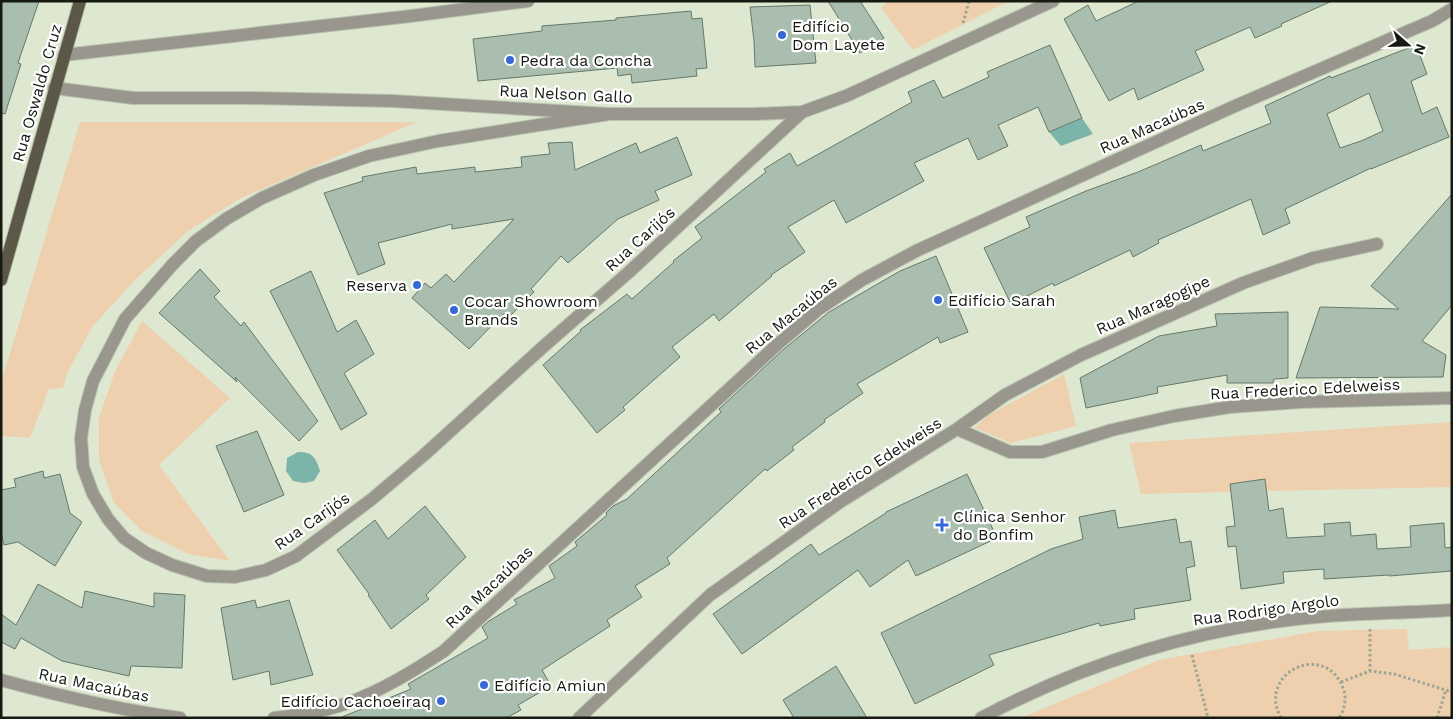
<svg xmlns="http://www.w3.org/2000/svg" width="1453" height="719" font-family="'Work Sans',sans-serif">
  <rect width="100%" height="100%" fill="#dee8d1"/>
  <!-- green -->
  <path fill="#eed0af" d="M888 1H1009L913 50 881 8Z
    M80 122H417L241 198 188 231 136 279 93 326 67 373 63 388 49 389 30 438 1 436V383Z
    M142 321 230 398 159 465 230 561 188 554 142 531 114 503 99 460V418L115 371Z
    M1064 374 1076 426 1011 443 975 428 987 416Z
    M1452 422V487L1141 494 1129 443Z
    M1407 629 1409 650 1452 647V718H1021L1159 660 1317 631Z"/>
  <!-- water -->
  <path fill="#7db4a9" d="M1082 118 1093 134 1061 146 1049 132Z
    M298 452C312 452 316 457 320 471L314 481 304 483 293 481 286 471 287 458Z"/>
  <!-- building -->
  <path fill="#a9beae" stroke="#66796a" fill-rule="evenodd" d="M1 1H39L18 63 21 64 5 114 1 113Z
    M828 1H860L884 38 860 53Z
    M1139 1H1332L1281 24 1282 26 1255 38 1250 27 1195 51 1204 70 1138 100 1134 88 1109 101 1064 19 1088 5 1096 21Z
    M810 5 816 63 755 67 754 41 750 7Z
    M691 11 692 19 702 18 707 68 696 69 697 76 632 83 631 74 618 76 617 68 478 81 473 39 542 31V26L616 20V18Z
    M1050 45 1082 118 1049 132 1038 107 998 125 1008 146 978 160 968 138 914 163 924 181 846 223 834 200 788 227 805 252 771 275 772 276 719 321 714 314 672 347 680 357 623 407 625 410 597 433 543 365 581 331 580 330 627 294 632 299 674 262 673 261 702 238 695 227 766 172 764 169 790 153 797 166 912 102 908 92 934 80 943 98 989 77 987 72Z
    M1416 45 1427 74 1411 81 1422 114 1437 107 1449 137 1371 169V168L1285 209 1290 223 1263 235 1251 199 1158 240 1159 243 1133 257 1130 250 1054 286 1053 283 1011 304 984 248 1030 227 1026 217 1086 191 1138 172 1201 145 1203 151 1271 123 1265 106 1330 76 1331 78ZM1369 93 1383 131 1361 141 1340 148 1327 114Z
    M677 137 692 175 655 191 659 200 618 219 568 263 561 256 531 289 534 292 508 318 503 314 469 349 412 298 425 283 431 288 446 274 454 282 514 219 452 229V224L378 243 385 264 358 275 324 193 363 181 362 177 416 167 417 174 475 167V172L522 167 521 157 550 154 548 143 572 142 575 170 636 143 640 153Z
    M1452 194V305L1422 341 1446 355 1443 377 1296 378 1320 307 1399 309 1371 286Z
    M936 256 968 332 940 343 938 337 857 384 863 393 824 420 825 422 792 447 794 450 767 471 765 469 667 558 670 564 635 586 642 597 607 620 610 626 542 670 551 686 518 705 521 710 506 718H342V717L411 689 408 684 488 638 482 627 489 621 517 604 514 600 555 578 549 566 577 546 575 542 607 515 606 513 613 506 627 499 721 412 719 409 784 349 829 312 900 271Z
    M200 269 220 291 214 297 241 326 244 322 318 421 299 441 235 377 237 382 159 313Z
    M311 271 337 332 356 320 374 354 344 373 367 414 341 430 270 291Z
    M1288 312V378L1274 379 1273 383H1227V375L1157 387 1158 393 1086 408 1080 378 1159 336 1217 326 1215 314Z
    M257 431 284 495 244 512 216 446Z
    M43 471 44 478 60 474 70 513 82 522 55 566 18 542 4 545 1 533V490L16 487 14 479Z
    M967 474 997 538 916 576 908 560 870 587 858 570 742 654 713 614 811 544 819 555 886 513V512Z
    M1265 479 1269 511 1283 508 1287 538 1325 536 1324 524 1350 522 1351 536 1376 534 1377 549 1411 547 1410 526 1444 523 1445 548 1452 547V571L1389 576V575L1324 579V569L1283 572 1284 583 1241 589 1236 546 1228 547 1226 527 1235 526 1230 484Z
    M425 506 466 557 426 595 429 599 391 629 368 595 369 594 337 550 375 520 388 539Z
    M1115 510 1118 528 1176 519 1180 543 1191 541 1195 566 1186 568 1191 600 1134 609 1135 619 1100 626 1099 623 989 655 994 665 915 704 881 633 1051 549 1083 539 1079 517Z
    M38 584 82 608 85 591 154 607V593L185 595 182 668 131 666 129 676 62 661 21 638 15 649 1 642V614L16 625Z
    M255 600 257 608 289 600 313 675 271 685 269 671 233 680 221 608Z
    M836 666 867 718H794L783 700Z"/>
  <g fill="none" stroke-linecap="round" stroke-linejoin="round">
    <!-- street casing -->
    <g stroke="#bac3af" stroke-width="14">
      <path id="street" d="M64 55 411 16 528 1
        M54 88 133 98H249L393 101 609 114H755L802 112 846 96 1053 1
        M609 114 438 141 369 156 314 175 262 198 226 219 196 241 173 264 125 319 93 381 85 410 81 438 83 467 93 494 108 519 124 538 146 553 172 565 207 576 235 577 266 570 296 556 372 499 424 455 544 346 629 272 802 112
        M957 429 1010 452H1042L1112 430 1174 416 1230 407 1300 402 1452 398
        M1 680C60 696 119 710 180 718
        M274 718C298 715 322 712 345 704 381 691 412 672 444 651L779 343 819 309 862 280 918 250 1235 106 1432 21 1452 9
        M579 718 710 595 840 502 957 429 1005 395 1081 355 1243 283 1313 258 1377 244
        M981 718C1087 662 1196 628 1316 617 1361 613 1406 613 1452 610"/>
    </g>
    <!-- primary casing -->
    <g stroke="#bac3af" stroke-width="14">
      <path id="primary" d="M1 280 80 1"/>
    </g>
    <!-- path -->
    <path stroke="#9da593" stroke-width="3" stroke-dasharray="2.5 2.5" stroke-linecap="butt" d="M963 23 969 1
      M1370 629V671
      M1192 655 1208 718
      M1341 682 1370 671 1394 674 1452 692
      M1281 718C1256 673 1325 640 1343 688 1347 697 1345 709 1339 718
      M1437 718 1446 690"/>
    <!-- street -->
    <use href="#street" stroke="#99978d" stroke-width="12"/>
    <!-- primary -->
    <use href="#primary" stroke="#5c5847" stroke-width="12"/>
  </g>
  <!-- markers -->
  <g fill="#3768d7" stroke="#fff" stroke-width="2">
    <circle cx="782" cy="35" r="5"/>
    <circle cx="510" cy="60" r="5"/>
    <circle cx="417" cy="285" r="5"/>
    <circle cx="938" cy="300" r="5"/>
    <circle cx="454" cy="310" r="5"/>
    <path d="M939.5 517.5h5v5h5v5h-5v5h-5v-5h-5v-5h5z"/>
    <circle cx="484" cy="685" r="5"/>
    <circle cx="441" cy="701" r="5"/>
  </g>
  <g text-anchor="middle" dominant-baseline="central" stroke-width="4.5" stroke-linejoin="round" paint-order="stroke">
    <!-- poi labels -->
    <g font-size="16" fill="#171a12" stroke="#fff" text-anchor="start">
      <text x="792" y="26">Edifício<tspan x="792" dy="18">Dom Layete</tspan></text>
      <text x="520" y="60">Pedra da Concha</text>
      <text x="407" y="285" text-anchor="end">Reserva</text>
      <text x="948" y="300">Edifício Sarah</text>
      <text x="464" y="301">Cocar Showroom<tspan x="464" dy="18">Brands</tspan></text>
      <text x="953" y="516">Clínica Senhor<tspan x="953" dy="18">do Bonfim</tspan></text>
      <text x="494" y="685">Edifício Amiun</text>
      <text x="431" y="701" text-anchor="end">Edifício Cachoeiraq</text>
    </g>
    <!-- street labels -->
    <g font-size="16" fill="#171a12" stroke="#fff">
      <text transform="translate(37 93) rotate(-74)">Rua Oswaldo Cruz</text>
      <text transform="translate(566 94) rotate(3)">Rua Nelson Gallo</text>
      <text transform="translate(1152 126) rotate(-24)">Rua Macaúbas</text>
      <text transform="translate(640 239) rotate(-42)">Rua Carijós</text>
      <text transform="translate(1153 305) rotate(-24)">Rua Maragogipe</text>
      <text transform="translate(791 315) rotate(-39)">Rua Macaúbas</text>
      <text transform="translate(1305 389) rotate(-3)">Rua Frederico Edelweiss</text>
      <text transform="translate(860 473) rotate(-33)">Rua Frederico Edelweiss</text>
      <text transform="translate(312 521) rotate(-35)">Rua Carijós</text>
      <text transform="translate(489 587) rotate(-43)">Rua Macaúbas</text>
      <text transform="translate(1266 610) rotate(-8)">Rua Rodrigo Argolo</text>
      <text transform="translate(94 685) rotate(12)">Rua Macaúbas</text>
    </g>
  </g>
  <!-- border -->
  <rect width="1453" height="719" fill="none" stroke="#171a12" stroke-width="5"/>
  <!-- north arrow -->
  <g transform="translate(1408 45) rotate(110)" stroke="#ffffff" stroke-width="4" paint-order="stroke">
  <path d="M0-4L9 19L0 12L-9 19Z" fill="#171a12"/>
  <text y="-8" font-size="14" font-weight="bold" text-anchor="middle" fill="#171a12">N</text>
  </g>
</svg>
